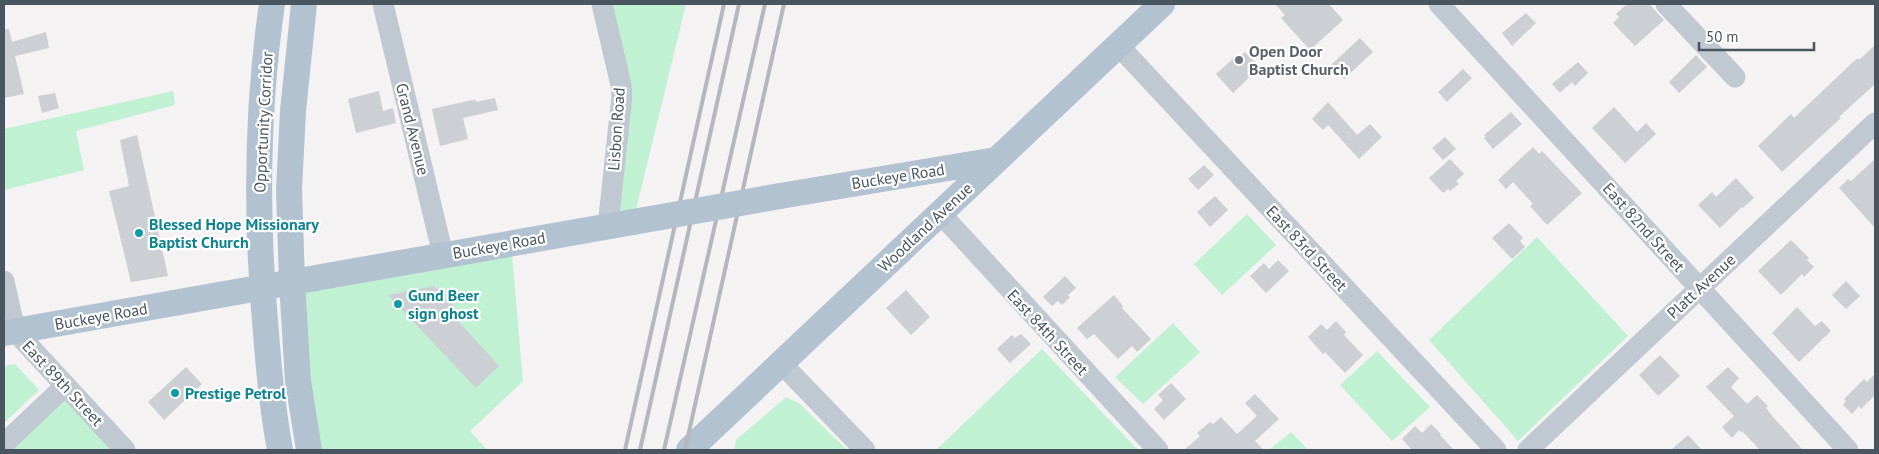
<svg xmlns="http://www.w3.org/2000/svg" width="1879" height="454" font-family="'PT Sans',sans-serif">
  <rect width="100%" height="100%" fill="#f4f2f2"/>
  <!-- green -->
  <path fill="#c1f1d3" d="M602 4H686L633 222 608 226 622 96Z
    M173 91 175 105 76 131 84 170 4 190V129Z
    M1247 214 1276 245 1222 295 1194 264Z
    M1537 237 1628 336 1518 441 1429 340Z
    M511 243 523 381 470 431 487 450H309L292 282Z
    M1173 323 1200 352 1143 404 1115 377Z
    M1042 349 1138 450H936Z
    M1377 351 1430 407 1392 441 1340 385Z
    M15 364 39 390 4 423V366Z
    M65 386 125 450H4Z
    M786 397 800 404 847 450H734L736 440Z
    M1291 432 1308 450H1269Z"/>
  <!-- building -->
  <path fill="#cccfd4" d="M1275 4H1329L1343 20 1310 50 1281 18 1285 15Z
    M1627 4H1649L1664 20 1635 46 1613 23 1619 17 1616 14Z
    M1526 13 1536 23 1512 46 1502 33Z
    M4 29H9L12 42 46 32 49 48 15 56 24 94 4 98Z
    M1360 38 1373 52 1344 79 1331 65Z
    M1875 45V84L1839 117 1841 118 1782 172 1758 146 1791 114 1794 118 1852 63 1858 58 1859 60Z
    M1245 52 1260 67 1233 93 1216 74 1236 56 1238 58Z
    M1696 55 1707 67 1679 93 1669 82Z
    M1578 62 1588 73 1575 86 1572 82 1560 93 1552 84Z
    M1463 69 1472 78 1447 102 1438 92Z
    M379 91 383 111 393 108 396 123 356 133 348 99Z
    M55 93 59 108 42 113 38 96Z
    M495 98 498 110 463 118 468 139 440 146 432 109 472 100H476V102Z
    M1328 102 1357 135 1370 124 1382 137 1359 159 1328 125 1323 130 1312 119Z
    M1614 107 1637 132 1646 123 1656 134 1625 163 1592 128Z
    M1511 112 1522 124 1493 149 1484 138 1486 137 1484 135Z
    M137 135 168 276 131 282 109 191 129 186 120 140Z
    M1445 137 1456 149 1443 160 1432 148Z
    M1533 147 1539 154 1542 151 1582 193 1547 225 1530 206 1533 204 1513 182 1506 189 1498 180Z
    M1450 159 1464 174 1456 181 1459 184 1450 191 1448 189 1443 193 1429 178Z
    M1875 159V228L1839 188 1848 179 1851 181Z
    M1204 165 1214 175 1198 190 1188 179Z
    M1736 178 1754 198 1743 208 1742 207 1720 228 1698 205 1712 192 1716 197Z
    M1215 196 1228 210 1210 227 1197 212Z
    M1509 223 1523 238 1520 241 1525 247 1512 259 1492 238Z
    M1791 240 1809 258 1807 260 1814 267 1804 277 1802 274 1781 295 1758 271Z
    M1278 260 1289 271 1266 293 1250 276 1264 263 1269 269Z
    M1065 276 1076 288 1068 295 1070 297 1062 305 1058 301 1052 306 1043 297Z
    M1846 281 1860 296 1846 309 1832 295Z
    M434 286 454 306 450 312 499 366 476 388 388 295Z
    M906 290 930 317 911 335 886 308Z
    M1114 295 1123 306 1122 308 1151 339 1137 352 1132 346 1118 359 1094 334 1087 339 1077 328Z
    M1797 307 1815 326 1822 321 1831 331 1799 362 1772 333Z
    M1336 321 1346 332 1344 335 1363 355 1345 373 1325 352 1323 354 1308 337 1321 324 1327 330Z
    M1021 334 1031 344 1010 363 997 349 1012 335 1015 338Z
    M1660 355 1680 376 1658 396 1639 375Z
    M186 367 202 384 164 420 148 402Z
    M1728 367 1739 378 1731 387 1747 404 1757 395 1768 406 1766 408 1773 417 1803 450H1760L1742 431 1741 433 1739 430 1732 438 1722 427 1734 416 1706 387Z
    M1875 374V395L1861 409 1859 406 1852 414 1843 405 1846 401 1844 399 1864 379 1867 382Z
    M1171 383 1186 399 1164 420 1154 409 1163 400 1158 395Z
    M1255 394 1279 419 1255 441 1264 450H1184L1200 436 1197 433 1210 422 1213 424 1221 417 1237 434 1257 416 1245 403Z
    M1431 424 1441 434 1440 435 1454 450H1412L1402 439 1415 426 1422 433Z
    M1688 435 1702 450H1671Z"/>
  <g fill="none" stroke-linecap="round" stroke-linejoin="round">
    <!-- minor -->
    <path stroke="#c0c9d1" stroke-width="21" d="M383 4 443 255
      M602 4 621 85 622 96 608 226
      M1439 4 1848 450
      M1666 4 1735 77
      M1118 45 1496 450
      M940 213 1158 450
      M4 281 15 331 125 450
      M781 363 865 450
      M4 444 65 386
      M1528 450 1875 123"/>
    <!-- major -->
    <path stroke="#b2c2d1" stroke-width="26" d="M272 4C256 113 256 224 266 333 269 373 273 412 280 450
      M304 4 293 111 289 189 292 282 298 381 309 450
      M780 196 996 160
      M4 333 633 222
      M689 450 1162 4"/>
    <!-- rail -->
    <path stroke="#b4b7bc" stroke-width="4" d="M625 450 724 4
      M640 450 739 4
      M664 450 765 4
      M685 450 784 4"/>
    <!-- major-bridge -->
    <path stroke="#b2c2d1" stroke-width="26" d="M633 222 780 196"/>
  </g>
  <!-- markers -->
  <circle fill="#6b7280" stroke="#fff" stroke-width="2" cx="1239" cy="60" r="5"/>
  <g fill="#0f9aa8" stroke="#fff" stroke-width="2">
    <circle cx="139" cy="233" r="5"/>
    <circle cx="398" cy="304" r="5"/>
    <circle cx="175" cy="393" r="5"/>
  </g>
  <g text-anchor="middle" dominant-baseline="central" stroke-width="4.5" stroke-linejoin="round" paint-order="stroke">
    <!-- worship labels -->
    <g font-size="16" font-weight="bold" fill="#5b616d" stroke="#fff" text-anchor="start">
      <text x="1249" y="51">Open Door<tspan x="1249" dy="18">Baptist Church</tspan></text>
    </g>
    <!-- street labels -->
    <g font-size="16" fill="#495660" stroke="#fff">
      <text transform="translate(263 122) rotate(-87)">Opportunity Corridor</text>
      <text transform="translate(413 129) rotate(76)">Grand Avenue</text>
      <text transform="translate(616 129) rotate(-86)">Lisbon Road</text>
      <text transform="translate(898 176) rotate(-9)">Buckeye Road</text>
      <text transform="translate(925 227) rotate(-43)">Woodland Avenue</text>
      <text transform="translate(1644 227) rotate(48)">East 82nd Street</text>
      <text transform="translate(499 245) rotate(-10)">Buckeye Road</text>
      <text transform="translate(1307 248) rotate(47)">East 83rd Street</text>
      <text transform="translate(1701 286) rotate(-43)">Platt Avenue</text>
      <text transform="translate(101 316) rotate(-10)">Buckeye Road</text>
      <text transform="translate(1048 332) rotate(47)">East 84th Street</text>
      <text transform="translate(63 383) rotate(47)">East 89th Street</text>
    </g>
    <!-- culture labels -->
    <g font-size="16" font-weight="bold" fill="#0d838f" stroke="#fff" text-anchor="start">
      <text x="149" y="224">Blessed Hope Missionary<tspan x="149" dy="18">Baptist Church</tspan></text>
      <text x="408" y="295">Gund Beer<tspan x="408" dy="18">sign ghost</tspan></text>
      <text x="185" y="393">Prestige Petrol</text>
    </g>
  </g>
  <!-- border -->
  <rect width="1879" height="454" fill="none" stroke="#495660" stroke-width="10"/>
  <!-- scale -->
  <path d="M1699 42v8h115v-8" fill="none" stroke="#495660" stroke-width="2.5"/>
  <text x="1706" y="42" font-size="15" fill="#495660" stroke="#ffffff" stroke-width="4" paint-order="stroke">50 m</text>
</svg>
